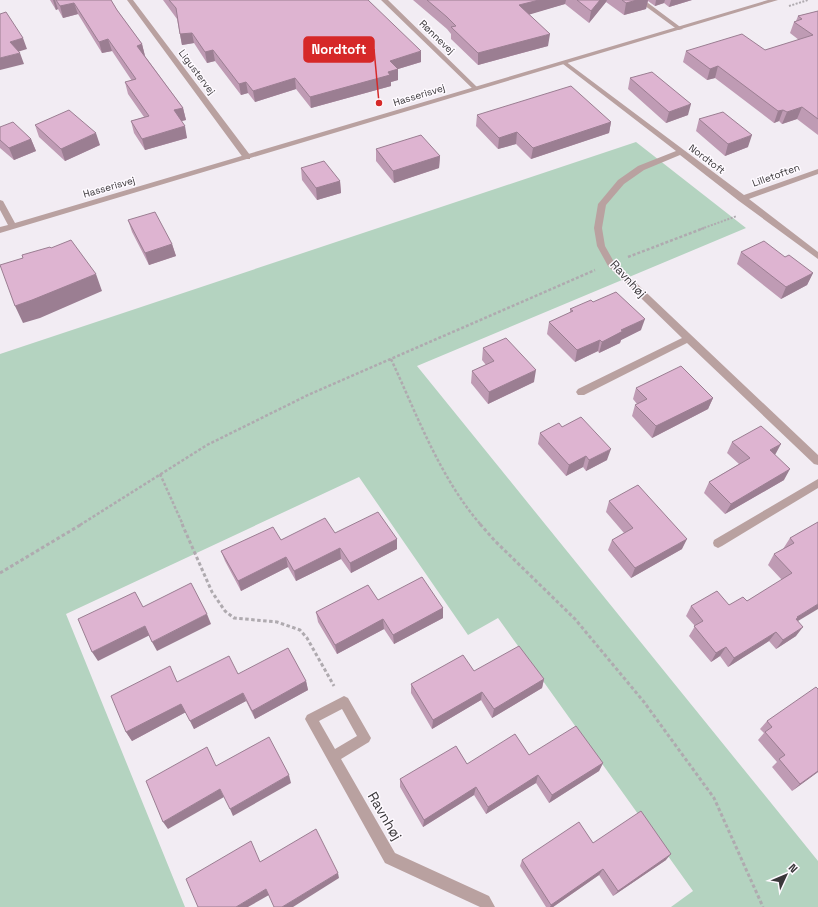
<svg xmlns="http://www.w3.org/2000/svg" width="818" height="907" font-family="'Space Grotesk',sans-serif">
  <rect width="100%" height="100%" fill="#f2ecf3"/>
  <!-- green -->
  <path fill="#b4d3c0" d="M636 142 746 228 417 366 818 861V907H671L693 891 498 618 468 635 359 477 66 614 185 907H0V354Z"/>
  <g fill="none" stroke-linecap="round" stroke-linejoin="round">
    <!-- path-far2 -->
    <path stroke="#afaaaf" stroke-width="2" stroke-dasharray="2 1.5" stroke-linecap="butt" d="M789 6 808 0
      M701 229 737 216"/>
    <!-- path-far1 -->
    <path stroke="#afaaaf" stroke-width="2.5" stroke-dasharray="3 2" stroke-linecap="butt" d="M628 257 704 228
      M391 359C417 415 440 478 481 525
      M160 474 183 525
      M80 525 207 445 308 395 595 270"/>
    <!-- path -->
    <path stroke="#afaaaf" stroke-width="3" stroke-dasharray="3.5 2.5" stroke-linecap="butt" d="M182 524 212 592 225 611 234 618 277 622 300 630 307 638 334 686
      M480 524 495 541 575 619 644 702 714 798 763 907
      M0 573 82 524"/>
    <!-- minor -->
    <path fill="#b9a1a0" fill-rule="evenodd" d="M127 0H133L250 155V159H244Z
      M381 0H388L478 88V90H474Z
      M637 0H644L683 29 678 30Z
      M565 61 744 195 818 169V174L749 199 818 252V259L739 201 680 155 644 170 624 184 606 205 602 228 605 246 614 262 818 455V465L814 464 687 343 584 395H578L576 392 578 389 682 338 608 266 597 246 594 228 598 204 618 180 638 166 676 151 563 64V62Z
      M818 479V488L722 546 718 548 714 546 713 543 714 540Z
      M344 696 348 698 371 738 369 742 341 759 395 853 489 896 495 907H480L385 863 305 719 307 715ZM342 709 357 736 335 749 319 721Z"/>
    <!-- tertiary -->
    <path fill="#b9a1a0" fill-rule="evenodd" d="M768 0H778L0 233V227L8 225 0 210V200L3 201 15 223Z"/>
  </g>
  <!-- wall -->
  <path fill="#bf9bb4" d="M50 0H111L117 10 142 44 145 56 183 108 186 120 181 121 187 138 145 150 134 133 131 121 144 117 128 94 125 82 132 81 112 51 102 53 78 14 63 18 58 9 56 10Z
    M163 0H368L421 62 398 69V80L391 82V86L311 108 296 89 255 102 248 93 241 95 215 61 207 63 194 43 182 45 177 19Z
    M413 0H692L669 7 664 3 655 6 648 1 646 9 624 15 606 2 589 23 565 4 529 14 548 46 478 65 451 39V34L447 29Z
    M818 11V135L797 119 782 124 779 121 774 123 715 78 707 80 683 62 686 51 765 50 799 40 790 33 794 22 796 21 798 16Z
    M630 78 688 115 666 123 628 89Z
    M477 115 611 122 609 133 531 159 516 144 498 149 476 126Z
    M699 119 748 147 725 156 696 131Z
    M35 125 100 145 65 161 39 137Z
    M0 127 31 139 36 151 14 160 0 148Z
    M376 149 440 156 439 168 394 183 376 161Z
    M301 168 340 181 341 193 317 200 302 180Z
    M128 220 172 244 176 256 149 265 132 232Z
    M741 252 813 273 807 285 781 299 737 264Z
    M593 302 641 330 621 340 620 343 599 353 598 351 575 362 547 334 549 322 570 313V309Z
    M483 348 534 382 488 404 471 383 472 371 486 365 482 360Z
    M636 388 713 398 708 409 652 438 632 416 635 405 637 404 633 399Z
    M562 427 607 460 586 471 583 467 566 476 538 444 540 433Z
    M732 442 775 455 784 480 725 514 704 493 709 482 739 464 727 453Z
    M609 501 682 549 631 578 608 550 612 540 624 533 606 512Z
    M818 522 798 621 796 636 776 649 769 641 728 667 720 656 711 662 689 636 695 626 686 616 691 606 729 605 747 601 782 580 768 565 774 554 784 549H783L790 538Z
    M335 533 397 539V549L351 573 341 559 296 581 288 567 241 591 225 561 221 551 281 540Z
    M378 600 443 608V618L394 644 384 629 337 654 318 622 316 612Z
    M474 671 544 679 542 688 492 718 481 700 432 729 411 693V684Z
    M238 674 306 681 308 690 255 719 246 701 194 729 186 712 132 741 126 732 177 682Z
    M818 689V772L792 791 772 767 777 762 758 740 764 733 760 729 767 721Z
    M529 755 603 763 599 771 549 803 536 783 486 814 474 795 423 827 400 787V779L467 764Z
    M593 843 666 860 613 896 599 875 553 907H546L520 866 522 860Z"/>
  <!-- shaded-wall -->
  <path fill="#9b7e92" d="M53 0H55L58 9 56 10Z
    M539 0H566L565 4 518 18 519 5Z
    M600 0H607L606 2 589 23 591 11Z
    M636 0H648L646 9 624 15 626 3Z
    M656 0H665L664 3 655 6Z
    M671 0H692L669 7Z
    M74 3 78 14 63 18 60 6Z
    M192 33 194 43 182 45 180 34Z
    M550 34 548 46 478 65V53Z
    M23 38 27 49 14 53 10 42Z
    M108 39 112 51 102 53 99 42Z
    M142 44 145 56 140 57 137 46Z
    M213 50 215 61 207 63 205 52Z
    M421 51V62L398 69V80L391 82V86L311 108 310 97 388 72 390 61Z
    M20 53 24 64 0 70V58Z
    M718 66 715 78 707 80 710 69Z
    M295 78 296 89 255 102 253 91Z
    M246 82 248 93 241 95 239 84Z
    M691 104 688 115 666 123 669 112Z
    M802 107 797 119 782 124 787 112Z
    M183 108 186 120 177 122 174 110Z
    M783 110 779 121 774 123 778 111Z
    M611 122 609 133 531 159 533 148Z
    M185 126 187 138 145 150 142 139Z
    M517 132 516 144 498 149 499 138Z
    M96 133 100 145 65 161 61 149Z
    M752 135 748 147 725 156 728 144Z
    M31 139 36 151 14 160 9 148Z
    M440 156 439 168 394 183 393 171Z
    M340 181 341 193 317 200 316 188Z
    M172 244 176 256 149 265 145 253Z
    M813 273 807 285 781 299 786 287Z
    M96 274 102 291 40 318 23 323 15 306Z
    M645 319 641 330 621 340 620 343 599 353 602 342 621 330Z
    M600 340 598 351 575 362 577 350Z
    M536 370 534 382 488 404 489 392Z
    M713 398 708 409 652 438 656 426Z
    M781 444 775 455 770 450Z
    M611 449 607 460 586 471 589 460Z
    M586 456 583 467 566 476 569 465Z
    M790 469 784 480 725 514 731 504Z
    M397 539V549L351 573 350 563Z
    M687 539 682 549 631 578 635 568Z
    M340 548 341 559 296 581 294 571Z
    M286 557 288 567 241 591 238 581Z
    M818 604V609L793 624 797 617Z
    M443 608V618L394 644 393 635Z
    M207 614 211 624 157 651 152 642Z
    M383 619 384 629 337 654 335 645Z
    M145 626 150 635 98 661 92 652Z
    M803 627 796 636 776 649 783 640Z
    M776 632 769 641 728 667 734 658Z
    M726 647 720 656 711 662 716 653Z
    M544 679 542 688 492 718 494 709Z
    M306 681 308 690 255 719 252 711Z
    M482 692 481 700 432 729 433 720Z
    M243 693 246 701 194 729 190 721Z
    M181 704 186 712 132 741 126 732Z
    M603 763 599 771 549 803 552 795Z
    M818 771V772L792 791 800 784Z
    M289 775 291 783 233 816 230 809Z
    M538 775 536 783 486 814 488 807Z
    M476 787 474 795 423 827 424 820Z
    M220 789 224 797 168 829 163 822Z
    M671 854 666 860 613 896 618 891Z
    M603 869 599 875 553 907H550L551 905Z
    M338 873 339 878 293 907H282Z
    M266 889 269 895 248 907H236Z"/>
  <!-- building -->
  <path fill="#deb4d1" stroke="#9b7e92" d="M56 0H111L117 10 142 44 137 46 183 108 174 110 185 126 142 139 131 121 149 116 125 82 136 79 108 39 99 42 74 3 60 6Z
    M169 0H368L421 51 390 61 398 69 388 72 390 75 310 97 295 78 253 91 246 82 239 84 213 50 205 52 192 33 180 34 176 8Z
    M427 0H539L519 5 550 34 478 53 451 27 456 26 447 17Z
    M577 0H600L591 11Z
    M622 0H637L626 3Z
    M818 11V119L802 107 787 112 783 110 778 111 718 66 710 69 686 51 742 34 765 50 813 35 794 22 802 19 798 16Z
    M6 12 23 38 10 42 20 53 0 58V14Z
    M652 72 691 104 669 112 630 78Z
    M571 86 611 122 533 148 517 132 499 138 477 115Z
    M69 110 96 133 61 149 35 125Z
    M723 112 752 135 728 144 699 119Z
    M13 122 31 139 9 148 0 140V127Z
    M421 135 440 156 393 171 376 149Z
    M324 161 340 181 316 188 301 168Z
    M155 212 172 244 145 253 128 220Z
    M71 240 96 274 32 300 15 306 0 265 23 258 22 255 50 247 51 248Z
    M764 241 785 257 789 255 813 273 786 287 741 252Z
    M616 292 645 319 621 330 623 331 602 342 600 340 577 350 549 322 573 311 570 309 591 300 593 302Z
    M506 338 536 370 489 392 472 371 494 361 483 348Z
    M681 366 713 398 656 426 635 405 647 399 636 388Z
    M581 417 611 449 589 460 586 456 569 465 540 433 559 423 562 427Z
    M761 426 781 444 770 450 790 469 731 504 709 482 750 458 732 442Z
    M638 485 687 539 635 568 612 540 633 528 609 501Z
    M378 512 397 539 350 563 340 548 294 571 286 557 238 581 221 551 273 527 281 540 325 518 335 533Z
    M818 522V604L797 617 798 618 796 619 803 627 783 640 776 632 734 658 726 647 716 653 694 626 703 621 691 606 717 591 729 605 743 597 747 601 792 573 774 554 794 543 790 538Z
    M422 577 443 608 393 635 383 619 335 645 316 612 368 585 378 600Z
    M191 583 207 614 152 642 145 626 92 652 78 619 135 592 143 607Z
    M519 646 544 679 494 709 482 692 433 720 411 684 463 655 474 671Z
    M288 648 306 681 252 711 243 693 190 721 181 704 126 732 111 696 170 666 177 682 229 656 238 674Z
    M816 687 818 689V771L800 784 779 759 785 755 765 732 772 727 767 721Z
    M576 726 603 763 552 795 538 775 488 807 476 787 424 820 400 779 456 746 467 764 515 734 529 755Z
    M269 737 289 775 230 809 220 789 163 822 146 781 207 747 216 766Z
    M641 811 671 854 618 891 603 869 551 905 522 860 579 822 593 843Z
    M316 829 338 873 282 907H274L266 889 236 907H198L186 879 251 841 260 862Z"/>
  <g text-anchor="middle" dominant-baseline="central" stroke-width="3" stroke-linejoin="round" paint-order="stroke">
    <!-- far-street labels -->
    <g font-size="10" fill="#3a373a" stroke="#fefaff">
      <text transform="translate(437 37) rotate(44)">Rønnevej</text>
      <text transform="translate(197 72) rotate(53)">Ligustervej</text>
      <text transform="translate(419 95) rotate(-17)">Hasserisvej</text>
      <text transform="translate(707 159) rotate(37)">Nordtoft</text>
      <text transform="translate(776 175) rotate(-20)">Lilletoften</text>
      <text transform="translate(109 187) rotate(-16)">Hasserisvej</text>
    </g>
    <!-- street labels -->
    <g font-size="12" fill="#3a373a" stroke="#fefaff">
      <text transform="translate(628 279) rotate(47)">Ravnhøj</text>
    </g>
    <!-- near-street labels -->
    <g font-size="14" fill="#3a373a" stroke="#fefaff">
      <text transform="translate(385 816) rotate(60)">Ravnhøj</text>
    </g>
  </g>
  <!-- callouts -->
  <path fill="none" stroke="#d62828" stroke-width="1.5" d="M379 103L374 49"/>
  <circle fill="#d62828" stroke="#fefaff" stroke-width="1.5" cx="379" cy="103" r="4"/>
  <rect fill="#d62828" stroke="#d62828" stroke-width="1.5" x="304" y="37" width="70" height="25" rx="4"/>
  <g font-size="13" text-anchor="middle" font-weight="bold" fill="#fff">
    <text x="339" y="54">Nordtoft</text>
  </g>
  <!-- north arrow -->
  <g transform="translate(786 875) rotate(46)" stroke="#fefaff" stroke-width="3" paint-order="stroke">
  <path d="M0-3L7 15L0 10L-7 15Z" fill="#3a373a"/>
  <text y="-6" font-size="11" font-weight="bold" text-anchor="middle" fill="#3a373a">N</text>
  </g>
</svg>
